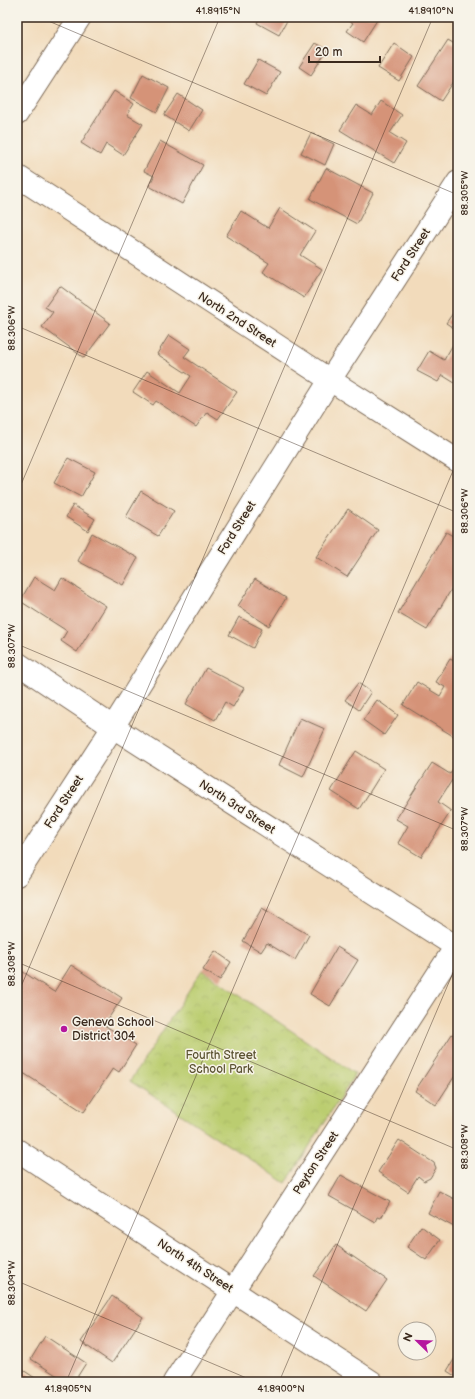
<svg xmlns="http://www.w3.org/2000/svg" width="475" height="1399" font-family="'Balsamiq Sans',sans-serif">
  <defs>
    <pattern id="park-crowns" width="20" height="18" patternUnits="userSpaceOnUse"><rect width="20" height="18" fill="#bbcd70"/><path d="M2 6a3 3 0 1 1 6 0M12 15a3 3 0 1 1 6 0" fill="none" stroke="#a2b061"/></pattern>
  </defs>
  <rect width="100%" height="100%" fill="#f7f3e8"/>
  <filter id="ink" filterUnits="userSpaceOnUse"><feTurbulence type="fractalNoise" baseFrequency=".025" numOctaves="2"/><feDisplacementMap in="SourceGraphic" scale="8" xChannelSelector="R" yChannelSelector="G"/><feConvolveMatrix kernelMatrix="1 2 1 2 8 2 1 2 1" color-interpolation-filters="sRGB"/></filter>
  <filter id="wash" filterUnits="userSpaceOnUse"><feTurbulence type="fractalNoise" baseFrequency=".012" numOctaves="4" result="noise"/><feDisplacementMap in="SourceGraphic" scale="16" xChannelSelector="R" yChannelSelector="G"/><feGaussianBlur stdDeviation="0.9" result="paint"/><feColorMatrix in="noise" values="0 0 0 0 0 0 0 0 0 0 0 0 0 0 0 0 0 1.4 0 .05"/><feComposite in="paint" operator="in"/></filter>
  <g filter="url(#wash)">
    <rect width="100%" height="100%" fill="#f2dbbb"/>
    <!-- park -->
    <path fill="url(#park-crowns)" stroke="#7b7c47" d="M202 970 355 1074 286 1183 130 1081Z"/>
    <g id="blocks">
      <!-- building -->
      <path fill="#d59378" d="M260 17H289L279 35 257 23Z
        M344 17H379L363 42 347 31 353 23Z
        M448 40 458 46V75L441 101 418 86Z
        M315 43 327 50 311 75 299 67Z
        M394 43 414 57 399 81 378 68Z
        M258 60 280 72 266 96 244 84Z
        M143 74 169 88 157 112 131 98Z
        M114 91 134 104 127 115 143 124 123 155 106 144 100 155 81 143Z
        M178 94 202 110 189 131 164 115Z
        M381 101 402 115 390 133 406 143 394 163 340 130 356 105 372 115Z
        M311 133 334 144 325 165 301 153Z
        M160 141 203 165 182 204 149 186 154 176 144 171Z
        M326 168 373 193 357 224 310 199Z
        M280 208 315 231 300 255 322 269 304 298 263 272 269 263 226 236 241 211 268 228Z
        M60 286 110 323 84 358 42 327 53 312 45 307Z
        M458 306V331L446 323Z
        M169 335 190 349 184 357 237 392 218 419 207 412 196 427 156 401 153 405 133 392 147 371 180 393 191 376 157 354Z
        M458 336V385L442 375 438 382 417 371 429 351 444 360Z
        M68 458 95 472 81 497 54 483Z
        M141 491 174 511 158 536 126 517Z
        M73 505 95 519 88 531 66 517Z
        M348 509 378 530 347 577 316 557Z
        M446 532 458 539V578L427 630 398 613Z
        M92 533 138 558 123 585 78 561Z
        M34 577 55 590 62 578 106 606 77 652 61 641 67 631 20 601Z
        M255 579 286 598 269 626 238 606Z
        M239 617 262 629 253 648 229 635Z
        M450 659 458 663V739L403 705 417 682 440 696 445 687 436 682Z
        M206 668 244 688 233 707 225 702 215 720 186 704Z
        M358 683 371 692 359 710 345 700Z
        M377 700 398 715 384 735 363 720Z
        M300 718 325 729 303 777 279 765Z
        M356 751 384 769 359 809 331 791Z
        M458 761V784L452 780 438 802 451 811 421 857 398 843 408 826 396 819 432 763 450 774Z
        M262 908 309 935 295 960 267 943 261 952 243 941Z
        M337 947 358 960 330 1006 310 994Z
        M215 951 231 962 220 980 203 970Z
        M71 965 122 998 104 1025 136 1045 119 1072 113 1068 84 1112 17 1069V968L54 992Z
        M452 1034 458 1038V1071L436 1105 415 1091Z
        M399 1140 434 1163 436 1168 430 1178 424 1181 418 1176 408 1192 378 1172Z
        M341 1175 390 1202 381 1218 377 1217 375 1222 329 1196Z
        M439 1191 458 1201V1220L454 1227 428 1213Z
        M421 1226 440 1240 426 1260 407 1247Z
        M336 1245 387 1280 366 1311 314 1276Z
        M112 1296 143 1317 112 1363 81 1342Z
        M45 1336 86 1363 74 1382H67L31 1359Z
        M458 1353V1378L447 1371Z
        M17 1366 41 1382H17Z"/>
    </g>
  </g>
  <g filter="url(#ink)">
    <use href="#blocks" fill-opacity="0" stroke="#7b6855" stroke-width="1"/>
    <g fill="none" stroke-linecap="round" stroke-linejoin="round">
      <!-- minor casing -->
      <g stroke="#7b6855" stroke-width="24">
        <path id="minor" d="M17 114 80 17
          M17 176 330 380 458 461
          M17 663 113 727 458 948
          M17 875 113 727 330 380 458 182
          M17 1150 372 1382
          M174 1382 458 943"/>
      </g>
      <!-- minor -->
      <use href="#minor" stroke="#fff" stroke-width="22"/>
    </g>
  </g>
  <!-- ticks -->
  <path fill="none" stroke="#3b2a1e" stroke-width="1" stroke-opacity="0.45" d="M39 17 458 195M17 326 458 513M17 494 220 17M17 644 458 831M17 962 458 1150M17 996 433 17M17 1281 256 1382M66 1382 458 459M279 1382 458 961"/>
  <!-- markers -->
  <circle fill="#b5179e" stroke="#f7f3e8" stroke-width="1.5" cx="64" cy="1029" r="4"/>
  <g text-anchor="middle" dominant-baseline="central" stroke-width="3" stroke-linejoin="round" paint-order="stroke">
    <!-- street labels -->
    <g font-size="12" fill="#3b2a1e" stroke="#f7f3e8">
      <text transform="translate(411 255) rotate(-57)">Ford Street</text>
      <text transform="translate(237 320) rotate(33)">North 2nd Street</text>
      <text transform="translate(237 528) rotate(-58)">Ford Street</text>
      <text transform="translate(64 802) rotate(-57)">Ford Street</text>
      <text transform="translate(237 807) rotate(33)">North 3rd Street</text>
      <text transform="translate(316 1163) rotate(-57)">Peyton Street</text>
      <text transform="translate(195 1266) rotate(33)">North 4th Street</text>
    </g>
    <!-- poi labels -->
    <g font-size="12" fill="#3b2a1e" stroke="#f7f3e8" text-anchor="start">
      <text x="72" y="1022">Geneva School<tspan x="72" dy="14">District 304</tspan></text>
    </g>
    <!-- park labels -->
    <g font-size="12" fill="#5b5332" stroke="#f7f3e8">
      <text x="221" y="1055">Fourth Street<tspan x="221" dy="14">School Park</tspan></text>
    </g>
  </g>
  <!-- margin -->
  <rect width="475" height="1399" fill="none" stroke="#f7f3e8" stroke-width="44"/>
  <!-- north arrow -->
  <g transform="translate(417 1341) rotate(293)"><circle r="19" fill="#f7f3e8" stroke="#aca397"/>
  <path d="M0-3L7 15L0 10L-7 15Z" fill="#b5179e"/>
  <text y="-6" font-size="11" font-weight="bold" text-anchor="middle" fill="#3b2a1e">N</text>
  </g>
  <!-- scale -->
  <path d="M309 56v6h71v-6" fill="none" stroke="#3b2a1e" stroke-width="2"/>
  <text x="315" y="56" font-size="12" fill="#3b2a1e" stroke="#f7f3e8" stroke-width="3" paint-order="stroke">20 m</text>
  <rect x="22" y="22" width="431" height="1355" fill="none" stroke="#3b2a1e" stroke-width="1.5"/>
  <g font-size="10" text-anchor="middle" fill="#3b2a1e">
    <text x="218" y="14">41.8915°N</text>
    <text x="431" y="14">41.8910°N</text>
    <text transform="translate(464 193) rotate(-90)" y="4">88.305°W</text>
    <text transform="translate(11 328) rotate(-90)" y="4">88.306°W</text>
    <text transform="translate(464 511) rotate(-90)" y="4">88.306°W</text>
    <text transform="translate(11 646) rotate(-90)" y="4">88.307°W</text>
    <text transform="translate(464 829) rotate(-90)" y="4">88.307°W</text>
    <text transform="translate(11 964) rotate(-90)" y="4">88.308°W</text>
    <text transform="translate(464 1147) rotate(-90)" y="4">88.308°W</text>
    <text transform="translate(11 1283) rotate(-90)" y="4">88.309°W</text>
    <text x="68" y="1392">41.8905°N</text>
    <text x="281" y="1392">41.8900°N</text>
  </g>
</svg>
